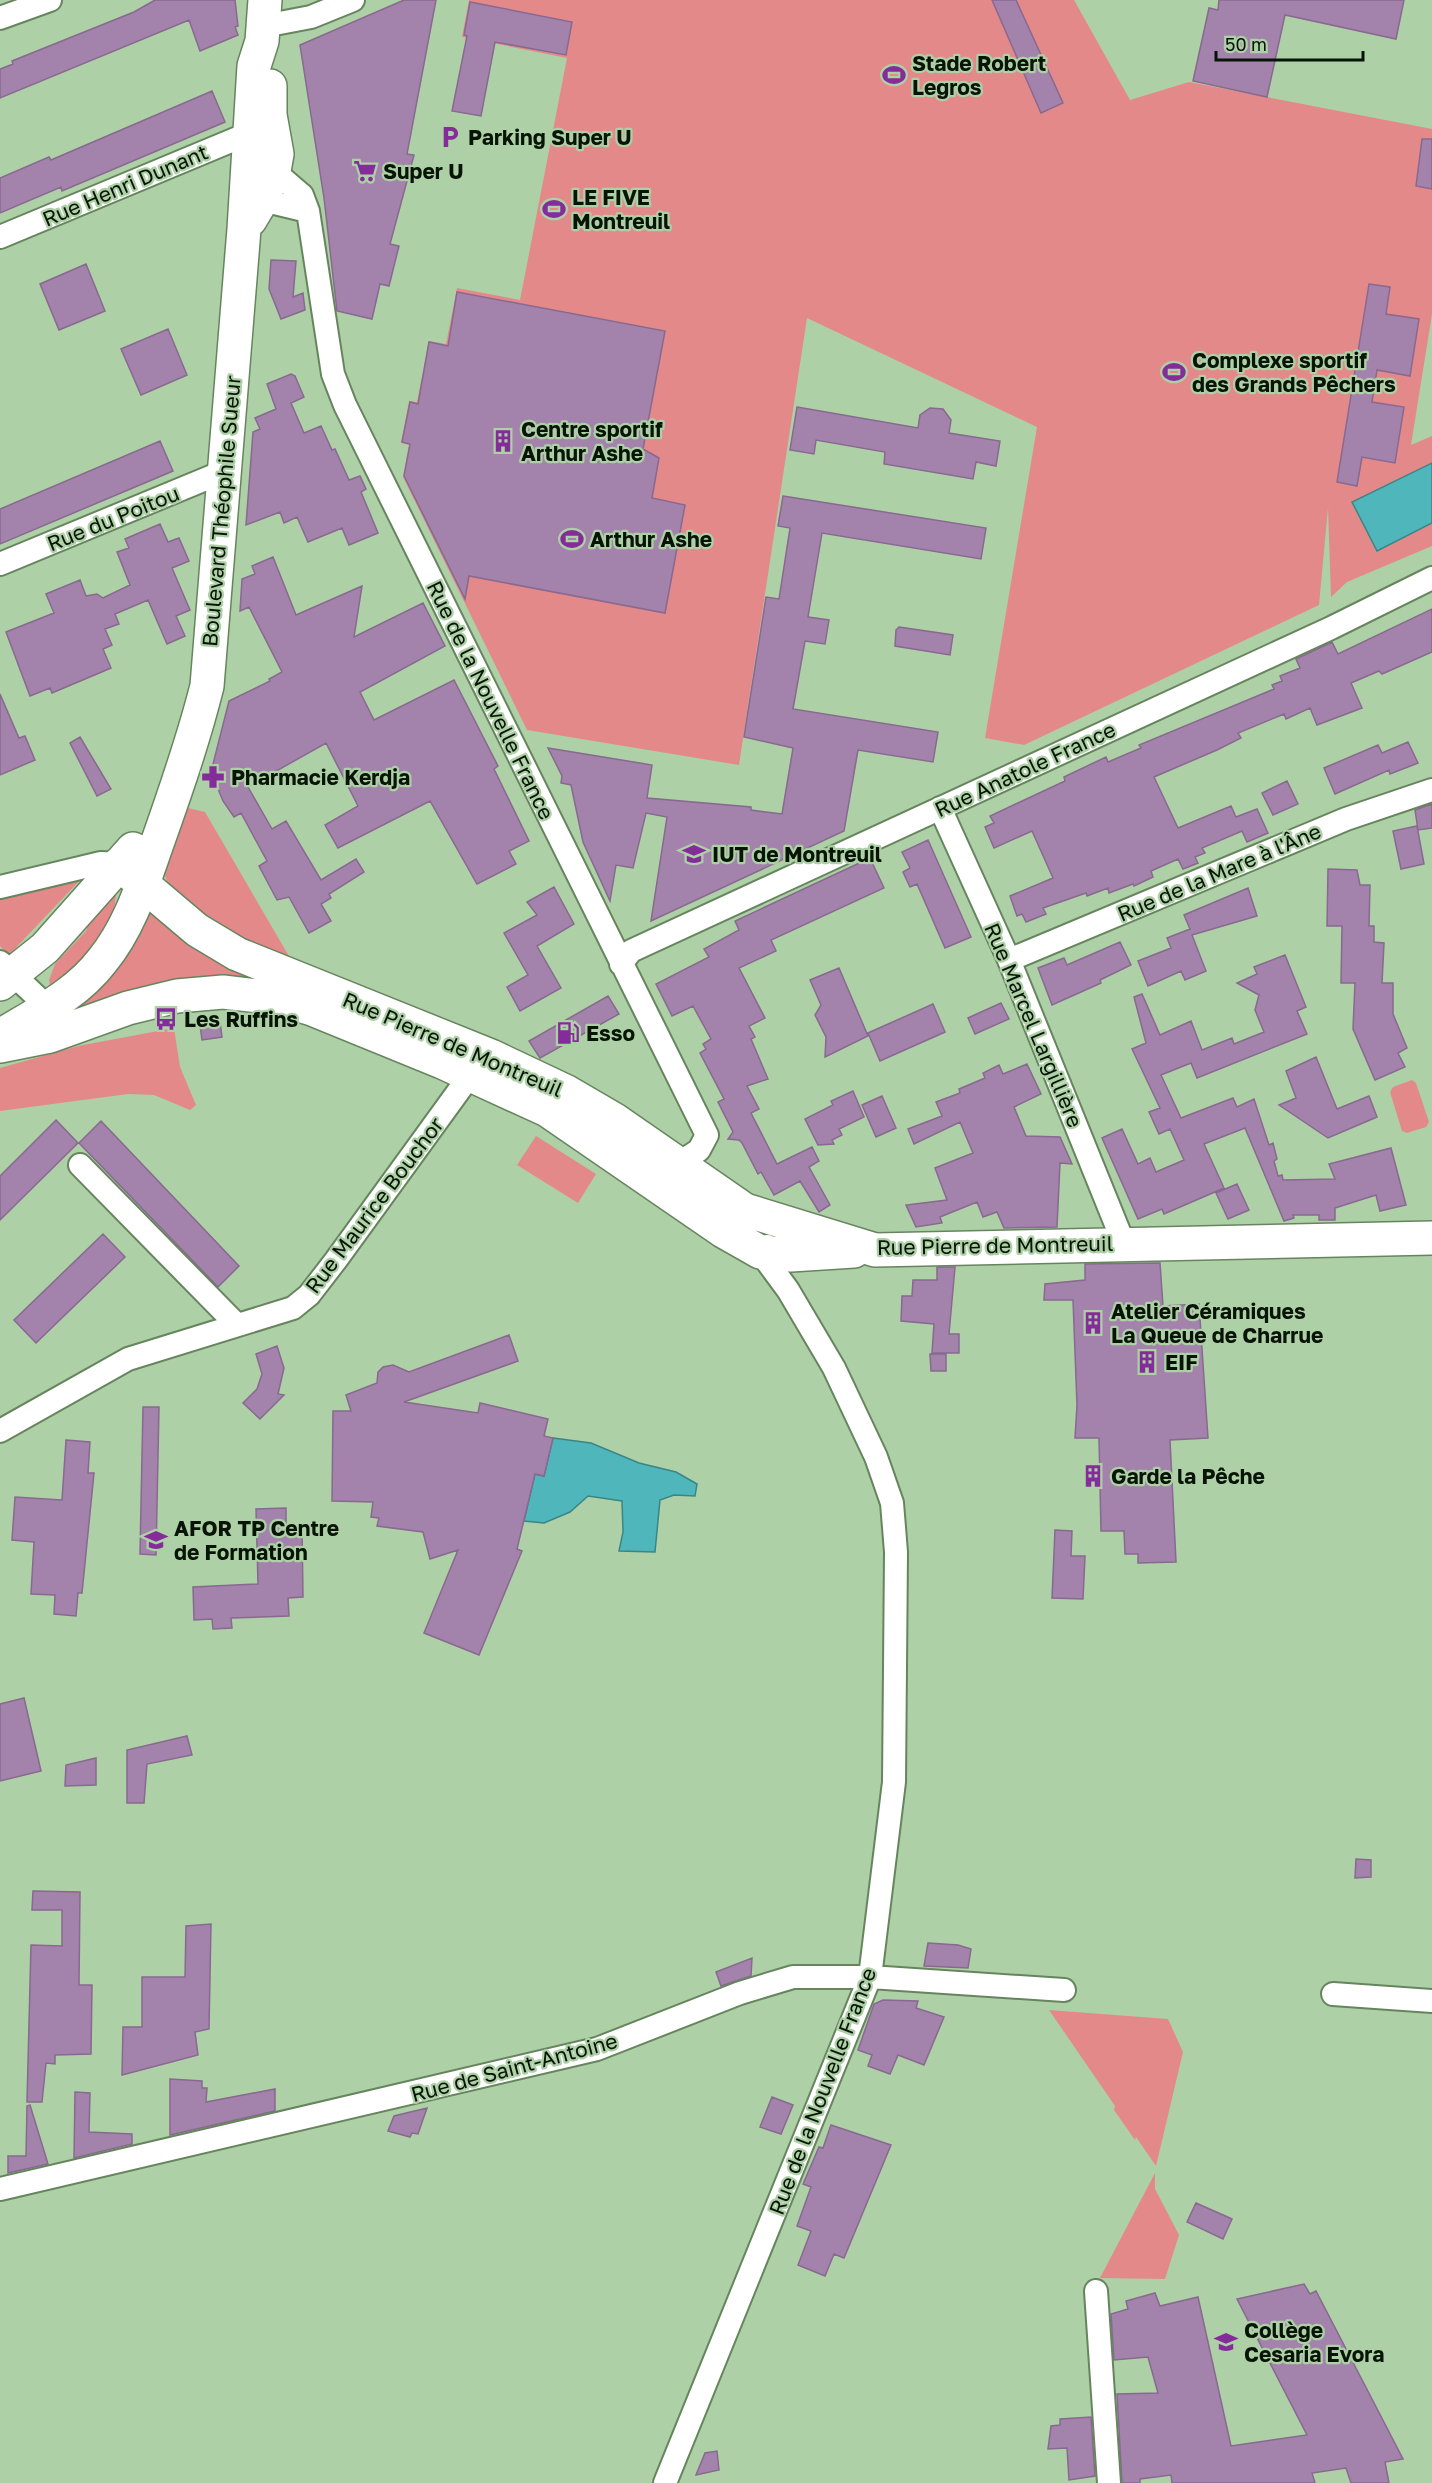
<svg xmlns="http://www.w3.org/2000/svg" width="1432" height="2483" font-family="'Golos Text',sans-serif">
  <rect width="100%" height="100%" fill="#aed0a6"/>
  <!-- green -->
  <path fill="#e4898a" d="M469 0H1074L1130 100 1189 82 1432 129V314L1411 445 1432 436V546L1347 582 1331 597 1328 508 1319 605 1024 745 985 738 1037 427 807 318 739 765 527 730 403 477 409 445 401 443 409 401 417 402 429 341 446 344 457 288 520 300 567 58 462 37Z
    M188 808 205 812 290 958C256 944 166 909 163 867 163 854 182 821 188 808Z
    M83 877 8 956 0 946V897Z
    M111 890 116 895 113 919 102 944 51 992 49 980 55 964 86 931 93 909Z
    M151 906 290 990 77 1009C115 974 132 954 151 906Z
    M174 1028 180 1067 196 1105 190 1110 154 1095 128 1094 0 1111V1068L78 1046Z
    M1412 1080 1416 1083 1429 1122 1426 1127 1407 1133 1402 1131 1390 1092 1393 1087Z
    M536 1136 596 1174 578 1203 517 1165Z
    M1049 2010 1168 2019 1183 2052 1156 2166 1136 2137 1135 2140 1114 2110 1115 2106Z
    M1155 2173V2189L1179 2235 1165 2279 1100 2278Z"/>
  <!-- water -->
  <path fill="#4fb7bc" stroke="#3a8685" stroke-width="1.5" d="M1432 463V523L1377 551 1352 502Z
    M553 1438 591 1443 639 1463 676 1472 697 1484 695 1496 674 1495 660 1500 655 1552 619 1551 623 1532 622 1501 588 1496 570 1512 544 1523 524 1521 535 1474 544 1476Z"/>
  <!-- building -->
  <path fill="#a383ab" stroke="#88698f" stroke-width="1.5" d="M155 0H235L238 26 235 27 238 35 200 51 189 20 0 98V69L13 64 12 61 134 12Z
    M404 0H436L407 154 414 155 390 244 399 246 389 286 380 284 372 319 337 311 324 198 300 45Z
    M992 0H1016L1063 103 1041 113Z
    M1219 0H1404L1396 39 1285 15 1267 97 1193 81 1209 8 1218 10Z
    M470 2 572 22 566 55 495 42 481 116 452 111 467 36 464 35Z
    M212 91 225 122 62 191 61 187 0 213V178L49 157 51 160Z
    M1422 139H1432V189L1416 186Z
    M271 260 296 261 293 297 303 293 305 310 281 319 269 289Z
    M86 264 105 311 59 330 40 284Z
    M1369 284 1390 287 1386 314 1419 319 1410 376 1377 370 1372 402 1404 407 1395 463 1362 457 1357 486 1337 482Z
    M457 292 665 331 643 449 659 458 652 498 685 505 665 613 469 576 465 599 404 476 410 444 402 442 410 402 418 404 429 342 448 346Z
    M168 329 187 375 141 395 121 349Z
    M291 374 295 376 304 397 291 403 304 433 321 426 332 450 335 449 349 480 360 476 366 489 361 492 378 533 349 545 342 528 308 542 297 517 284 523 280 512 246 525 253 432 260 429 255 418 276 409 267 384Z
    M797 407 918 428 920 415 930 408 943 409 951 420 949 433 1000 441 996 466 976 462 973 479 884 464 885 452 816 440 814 454 790 450Z
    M160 441 173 471 0 544V509Z
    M783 496 986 528 981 559 822 533 808 617 829 620 825 644 805 641 793 709 938 732 933 762 858 750 844 831 651 921 667 817 646 813 633 868 616 865 610 901 583 842 571 785 561 783 562 776 548 748 652 765 647 798 751 807V810L782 814 793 748 744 737 766 597 779 599 790 528 778 526Z
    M160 524 168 542 179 538 189 561 172 568 190 610 176 616 185 636 167 644 148 600 115 614 119 624 105 629 112 645 103 649 111 668 52 693 50 688 30 696 6 632 54 613 46 594 80 580 86 596 97 594 103 598 130 585 117 552 129 548 125 539Z
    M273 557 296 615 362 586 354 637 423 603 445 646 360 692 374 720 454 680 498 766 494 769 529 841 509 851 516 864 477 884 430 801 338 848 325 825 358 806 326 743 248 787 272 829 286 821 321 880 356 859 364 872 329 894 331 898 321 904 331 921 309 933 289 897 277 900 259 866 267 861 241 813 234 817 223 801 211 772 229 701 270 681 269 679 282 672 249 607 240 611 242 579 255 574 252 566Z
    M1432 609V652L1382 674 1379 671 1351 683 1362 708 1317 725 1310 708 1286 719 1284 714 1238 733 1241 738 1217 750 1154 777 1178 828 1231 806 1236 817 1257 809 1268 833 1247 842 1242 831 1202 848 1205 853 1195 857 1198 863 1183 869 1178 859 1151 871 1153 877 1134 886 1133 884 1109 893 1108 888 1087 896 1086 893 1043 908 1046 914 1026 922 1022 914 1017 916 1010 896 1053 878 1032 831 994 848 985 827 994 823 990 816 1065 781 1064 777 1106 757 1108 762 1141 748 1139 745 1274 689 1272 685 1282 681 1280 676 1300 668 1296 659 1332 642 1338 654Z
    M899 627 953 635 950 655 895 646 896 630Z
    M0 694 19 738 25 736 35 760 0 775Z
    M80 737 111 789 97 796 70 743Z
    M1408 742 1418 763 1390 774 1389 770 1335 794 1324 768 1378 745 1382 753Z
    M1287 781 1298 804 1273 815 1262 793Z
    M1432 804V828L1418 830 1415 810Z
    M1417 826 1424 864 1401 869 1393 831Z
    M928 840 971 937 945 948 917 884 910 887 903 872 910 868 902 852Z
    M870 858 884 888 771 940 776 951 739 968 765 1018 749 1026 755 1037 751 1039 768 1079 747 1086 759 1109 751 1113 777 1164 812 1147 819 1161 809 1167 830 1205 819 1212 800 1181 774 1195 761 1172 758 1174 742 1143 739 1140 728 1139 733 1132 718 1102 724 1099 700 1053 706 1049 703 1044 711 1039 693 1006 672 1016 656 984 709 957 704 949 739 930 735 921Z
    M1328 869 1357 870 1360 885H1370L1369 926H1374V942L1384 943 1382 983H1393V1014L1407 1048 1398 1053 1405 1067 1375 1080 1353 1029 1355 983H1341L1342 926H1327Z
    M554 887 574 924 537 946 561 988 520 1011 507 987 528 975 504 933 537 915 527 902Z
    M1248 888 1257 916 1192 935 1206 971 1185 980 1181 971 1148 986 1138 961 1171 948 1167 938 1190 929 1184 915Z
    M1120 942 1131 965 1100 980 1101 983 1052 1005 1038 968 1064 958 1067 965Z
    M1285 955 1306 1007 1297 1011 1307 1034 1197 1078 1191 1063 1161 1075 1181 1118 1233 1098 1237 1107 1254 1099 1269 1145 1273 1143 1277 1159 1274 1161 1278 1176 1282 1175 1283 1180 1335 1179 1329 1164 1391 1148 1406 1205 1380 1211 1376 1195 1335 1208V1220H1319V1215H1293L1294 1218 1284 1221 1245 1128 1204 1144 1224 1188 1164 1214 1162 1209 1138 1219 1102 1138 1122 1129 1138 1164 1150 1158 1156 1172 1184 1160 1170 1129 1159 1134 1149 1112 1160 1108 1132 1049 1146 1043 1134 997 1142 994 1160 1035 1191 1021 1202 1050 1232 1038 1234 1044 1264 1032 1255 1010 1259 995 1237 983 1257 974 1254 967Z
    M839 968 868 1036 825 1057 826 1037 815 1015 821 1005 810 980Z
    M608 996 619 1014 540 1058 529 1041Z
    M1001 1003 1009 1019 975 1034 968 1018Z
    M933 1004 945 1032 880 1061 868 1033Z
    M220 1022 222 1037 202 1040 200 1025Z
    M1316 1057 1337 1109 1369 1096 1377 1117 1328 1138 1279 1105 1296 1098 1286 1071Z
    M1027 1064 1041 1094 1014 1107 1026 1136 1060 1137 1072 1164 1060 1163 1057 1227 1004 1228 997 1212 983 1217 977 1202 940 1217 942 1223 916 1227 906 1205 947 1200 935 1168 973 1153 960 1122 914 1144 908 1129 942 1116 936 1102 960 1093 959 1089 985 1078 983 1073 999 1065 1003 1074Z
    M853 1091 864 1117 839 1129 842 1135 832 1140 834 1144 818 1145 805 1119 833 1105 831 1101Z
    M882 1096 896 1128 876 1137 862 1105Z
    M56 1120 78 1143 0 1220V1176Z
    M101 1121 239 1266 218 1287 79 1143Z
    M1237 1184 1249 1210 1228 1219 1216 1193Z
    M103 1234 125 1257 36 1343 14 1320Z
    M1160 1263 1163 1306 1199 1304 1208 1438 1170 1440 1176 1562 1138 1563V1554H1125L1124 1531H1101L1099 1438H1075L1077 1405 1073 1300H1044L1045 1284 1085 1280V1264Z
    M937 1267H955L949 1334H959V1353H932L934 1324 901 1321 902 1296H912L913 1280H937Z
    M509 1335 518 1361 404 1402 478 1413 480 1403 548 1419 544 1436 553 1438 544 1476 535 1474 517 1549 522 1551 479 1655 424 1633 458 1550 430 1559 423 1532 377 1526 379 1518 371 1517 373 1502 332 1501 333 1411H351L346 1395 377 1383 378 1372 383 1367 393 1365 409 1372Z
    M277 1346 284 1368 278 1394 284 1395 260 1419 243 1403 257 1389 262 1374 256 1354Z
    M930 1354H946V1371H931Z
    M143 1407H159L156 1555 140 1554Z
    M66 1440 90 1442 88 1473H94L82 1593H78L76 1616 54 1614 55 1595 31 1594 34 1542 12 1540 15 1497 62 1500Z
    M286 1508V1527L302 1526 303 1597 288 1598 289 1616 231 1618 232 1628 213 1629 212 1619 194 1620 193 1587 258 1584 256 1509Z
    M1055 1530 1072 1531 1071 1556H1085L1083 1599 1052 1598Z
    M24 1698 41 1771 0 1781V1704Z
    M187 1736 192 1755 147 1764 144 1803H127V1750Z
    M96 1758V1785L65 1786 66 1765Z
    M1356 1859 1371 1860V1877L1355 1878Z
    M33 1891 80 1892 79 1985H92L91 2054 55 2055V2064L46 2063 42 2102H27L31 1945 62 1946V1910H32Z
    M211 1924 209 2029 195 2032 198 2055 122 2075 123 2027H142V1977H185L186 1926Z
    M928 1943 958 1945 971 1949 968 1968 924 1966Z
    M752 1958 751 1976 721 1986 716 1972Z
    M883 2000 918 2001 916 2008 944 2017 924 2065 898 2055 890 2074 868 2066 872 2055 858 2050 874 2004Z
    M170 2079 202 2081V2088H207L206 2102 275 2089V2111L170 2135Z
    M75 2092 90 2093 89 2132 132 2134V2144L74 2158Z
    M772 2097 793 2105 781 2134 760 2127Z
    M30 2105 48 2164 8 2173V2156H26L27 2106Z
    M427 2108 418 2134 412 2133 410 2137 388 2131 394 2116Z
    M831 2125 891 2145 844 2258 834 2254 825 2276 798 2265 811 2231 797 2226 811 2187 803 2184 819 2147 823 2148Z
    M1196 2203 1232 2219 1223 2239 1187 2222Z
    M1304 2284 1310 2294 1316 2291 1403 2459 1385 2462 1389 2483H1351L1346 2468 1312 2473 1315 2483H1172L1171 2475 1140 2479V2483H1122L1117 2394 1158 2393 1148 2357 1114 2360 1111 2314 1128 2309 1126 2301 1155 2293 1160 2306 1198 2297 1231 2446 1307 2435 1237 2299Z
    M1091 2417 1095 2476 1069 2480 1067 2448 1048 2449 1051 2426 1060 2425V2419Z
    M717 2451 719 2470 696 2475 705 2453Z"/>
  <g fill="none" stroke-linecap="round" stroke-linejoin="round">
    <!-- street casing -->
    <g stroke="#66855e" stroke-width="26">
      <path id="street" d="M0 18 50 0
        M264 26 311 17 353 0
        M274 171 302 195 308 211 333 374 345 405 707 1135 699 1150 678 1164
        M262 200 308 211
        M0 237 250 133
        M0 564 225 471
        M940 808 1009 960 1124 1244
        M0 887 101 863 119 864
        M1009 960 1346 819 1432 790
        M0 962 36 996
        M621 964 631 951 1331 628 1432 578
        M80 1165 237 1325
        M0 1431 128 1359 293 1308 309 1295 336 1260 471 1074
        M1333 1994 1432 2001
        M0 2189 597 2049 740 1993 793 1977H870L1064 1990
        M1096 2291 1109 2483
        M665 2483 870 1977 894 1782 896 1552 892 1503 876 1457 834 1368 788 1290 760 1252 767 1246"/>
    </g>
    <!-- secondary casing -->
    <g stroke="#66855e" stroke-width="36">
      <path id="secondary" d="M250 220 262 200 274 171 277 154 270 115V86
        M119 864 197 930 237 954 491 1056 567 1092 615 1120 745 1210 875 1250 1432 1238
        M0 984 45 948 133 849
        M0 1036C36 1014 76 995 102 961 131 926 144 880 159 838 177 787 194 738 207 686L244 229 254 66 262 41 265 0
        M0 1046 50 1036 128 1008 177 996 223 992 276 998 312 1009 442 1062 547 1110 723 1231 760 1252 791 1255 854 1251"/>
    </g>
    <!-- street -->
    <use href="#street" stroke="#fff" stroke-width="22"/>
    <!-- secondary -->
    <use href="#secondary" stroke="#fff" stroke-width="33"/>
  </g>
  <!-- icons -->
  <defs>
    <g id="stadium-bare" transform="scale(1.8)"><path d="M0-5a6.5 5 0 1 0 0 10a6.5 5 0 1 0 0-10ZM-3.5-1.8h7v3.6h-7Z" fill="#842c99" stroke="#aed0a6" stroke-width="2.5" paint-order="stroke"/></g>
    <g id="parking-bare" transform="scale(1.8)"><path d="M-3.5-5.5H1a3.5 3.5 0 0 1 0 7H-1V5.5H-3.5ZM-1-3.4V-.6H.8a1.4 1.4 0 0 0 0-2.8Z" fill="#842c99" stroke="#aed0a6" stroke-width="2.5" paint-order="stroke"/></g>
    <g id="supermarket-bare" transform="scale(1.8)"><path d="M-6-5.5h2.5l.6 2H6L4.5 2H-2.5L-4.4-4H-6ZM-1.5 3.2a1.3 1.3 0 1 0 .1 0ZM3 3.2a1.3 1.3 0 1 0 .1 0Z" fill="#842c99" stroke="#aed0a6" stroke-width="2.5" paint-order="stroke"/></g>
    <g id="building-bare" transform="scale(1.8)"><path d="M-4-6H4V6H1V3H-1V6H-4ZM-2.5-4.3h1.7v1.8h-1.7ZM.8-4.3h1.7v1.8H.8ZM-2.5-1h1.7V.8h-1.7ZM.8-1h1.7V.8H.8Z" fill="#842c99" stroke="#aed0a6" stroke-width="2.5" paint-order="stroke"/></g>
    <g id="pharmacy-bare" transform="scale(1.8)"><path d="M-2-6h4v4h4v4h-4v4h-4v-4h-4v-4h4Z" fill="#842c99" stroke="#aed0a6" stroke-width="2.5" paint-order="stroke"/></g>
    <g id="university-bare" transform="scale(1.8)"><path d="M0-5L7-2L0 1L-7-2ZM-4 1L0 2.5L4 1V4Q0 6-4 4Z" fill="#842c99" stroke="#aed0a6" stroke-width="2.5" paint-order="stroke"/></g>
    <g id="bus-bare" transform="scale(1.8)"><path d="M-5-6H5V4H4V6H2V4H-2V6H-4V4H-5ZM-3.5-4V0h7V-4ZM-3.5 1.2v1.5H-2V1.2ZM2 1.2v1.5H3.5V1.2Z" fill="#842c99" stroke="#aed0a6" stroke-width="2.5" paint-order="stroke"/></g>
    <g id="fuel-bare" transform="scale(1.8)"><path d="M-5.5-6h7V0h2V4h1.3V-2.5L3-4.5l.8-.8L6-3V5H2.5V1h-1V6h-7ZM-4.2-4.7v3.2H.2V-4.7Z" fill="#842c99" stroke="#aed0a6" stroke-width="2.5" paint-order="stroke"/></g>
    <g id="school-bare" transform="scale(1.8)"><path d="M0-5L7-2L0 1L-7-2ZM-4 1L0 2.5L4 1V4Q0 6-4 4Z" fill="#842c99" stroke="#aed0a6" stroke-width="2.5" paint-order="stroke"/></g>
  </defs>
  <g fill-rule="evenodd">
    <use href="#stadium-bare" x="894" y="75"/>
    <use href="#parking-bare" x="450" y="137"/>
    <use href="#supermarket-bare" x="365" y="171"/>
    <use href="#stadium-bare" x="554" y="209"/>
    <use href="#stadium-bare" x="1174" y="372"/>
    <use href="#building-bare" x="503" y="441"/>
    <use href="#stadium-bare" x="572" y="539"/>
    <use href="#pharmacy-bare" x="213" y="777"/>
    <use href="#university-bare" x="694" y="854"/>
    <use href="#bus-bare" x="166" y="1019"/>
    <use href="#fuel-bare" x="568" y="1033"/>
    <use href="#building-bare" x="1093" y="1323"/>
    <use href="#building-bare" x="1147" y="1362"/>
    <use href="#building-bare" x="1093" y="1476"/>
    <use href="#school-bare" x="156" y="1540"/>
    <use href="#school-bare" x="1226" y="2342"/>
  </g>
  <g text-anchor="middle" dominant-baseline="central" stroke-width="4.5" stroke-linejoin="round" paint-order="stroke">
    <!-- poi labels -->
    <g font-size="21" font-weight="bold" fill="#081406" stroke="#aed0a6" text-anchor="start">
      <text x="912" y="63">Stade Robert<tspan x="912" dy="24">Legros</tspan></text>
      <text x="468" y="137">Parking Super U</text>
      <text x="383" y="171">Super U</text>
      <text x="572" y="197">LE FIVE<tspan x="572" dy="24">Montreuil</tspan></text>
      <text x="1192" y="360">Complexe sportif<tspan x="1192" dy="24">des Grands Pêchers</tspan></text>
      <text x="521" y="429">Centre sportif<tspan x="521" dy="24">Arthur Ashe</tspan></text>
      <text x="590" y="539">Arthur Ashe</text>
      <text x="231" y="777">Pharmacie Kerdja</text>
      <text x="712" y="854">IUT de Montreuil</text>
      <text x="184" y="1019">Les Ruffins</text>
      <text x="586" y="1033">Esso</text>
      <text x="1111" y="1311">Atelier Céramiques<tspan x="1111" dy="24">La Queue de Charrue</tspan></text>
      <text x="1165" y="1362">EIF</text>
      <text x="1111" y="1476">Garde la Pêche</text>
      <text x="174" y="1528">AFOR TP Centre<tspan x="174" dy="24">de Formation</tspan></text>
      <text x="1244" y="2330">Collège<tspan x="1244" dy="24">Cesaria Evora</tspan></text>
    </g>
    <!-- street labels -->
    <g font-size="21" fill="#081406" stroke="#aed0a6">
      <text transform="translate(125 185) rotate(-23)">Rue Henri Dunant</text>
      <text transform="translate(221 511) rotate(-85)">Boulevard Théophile Sueur</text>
      <text transform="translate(113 518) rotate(-22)">Rue du Poitou</text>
      <text transform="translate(491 700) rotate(64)">Rue de la Nouvelle France</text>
      <text transform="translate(1025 769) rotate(-25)">Rue Anatole France</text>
      <text transform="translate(1219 872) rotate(-23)">Rue de la Mare à l'Âne</text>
      <text transform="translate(1034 1025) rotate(67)">Rue Marcel Largillière</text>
      <text transform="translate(453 1044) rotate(23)">Rue Pierre de Montreuil</text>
      <text transform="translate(374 1205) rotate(-53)">Rue Maurice Bouchor</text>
      <text transform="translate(995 1245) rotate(-1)">Rue Pierre de Montreuil</text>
      <text transform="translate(514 2067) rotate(-15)">Rue de Saint-Antoine</text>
      <text transform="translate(822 2091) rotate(-69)">Rue de la Nouvelle France</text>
    </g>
  </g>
  <!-- scale -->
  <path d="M1216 51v9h147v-9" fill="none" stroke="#081406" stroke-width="3"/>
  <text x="1225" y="51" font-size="18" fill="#081406" stroke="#aed0a6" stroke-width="4.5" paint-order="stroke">50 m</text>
</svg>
